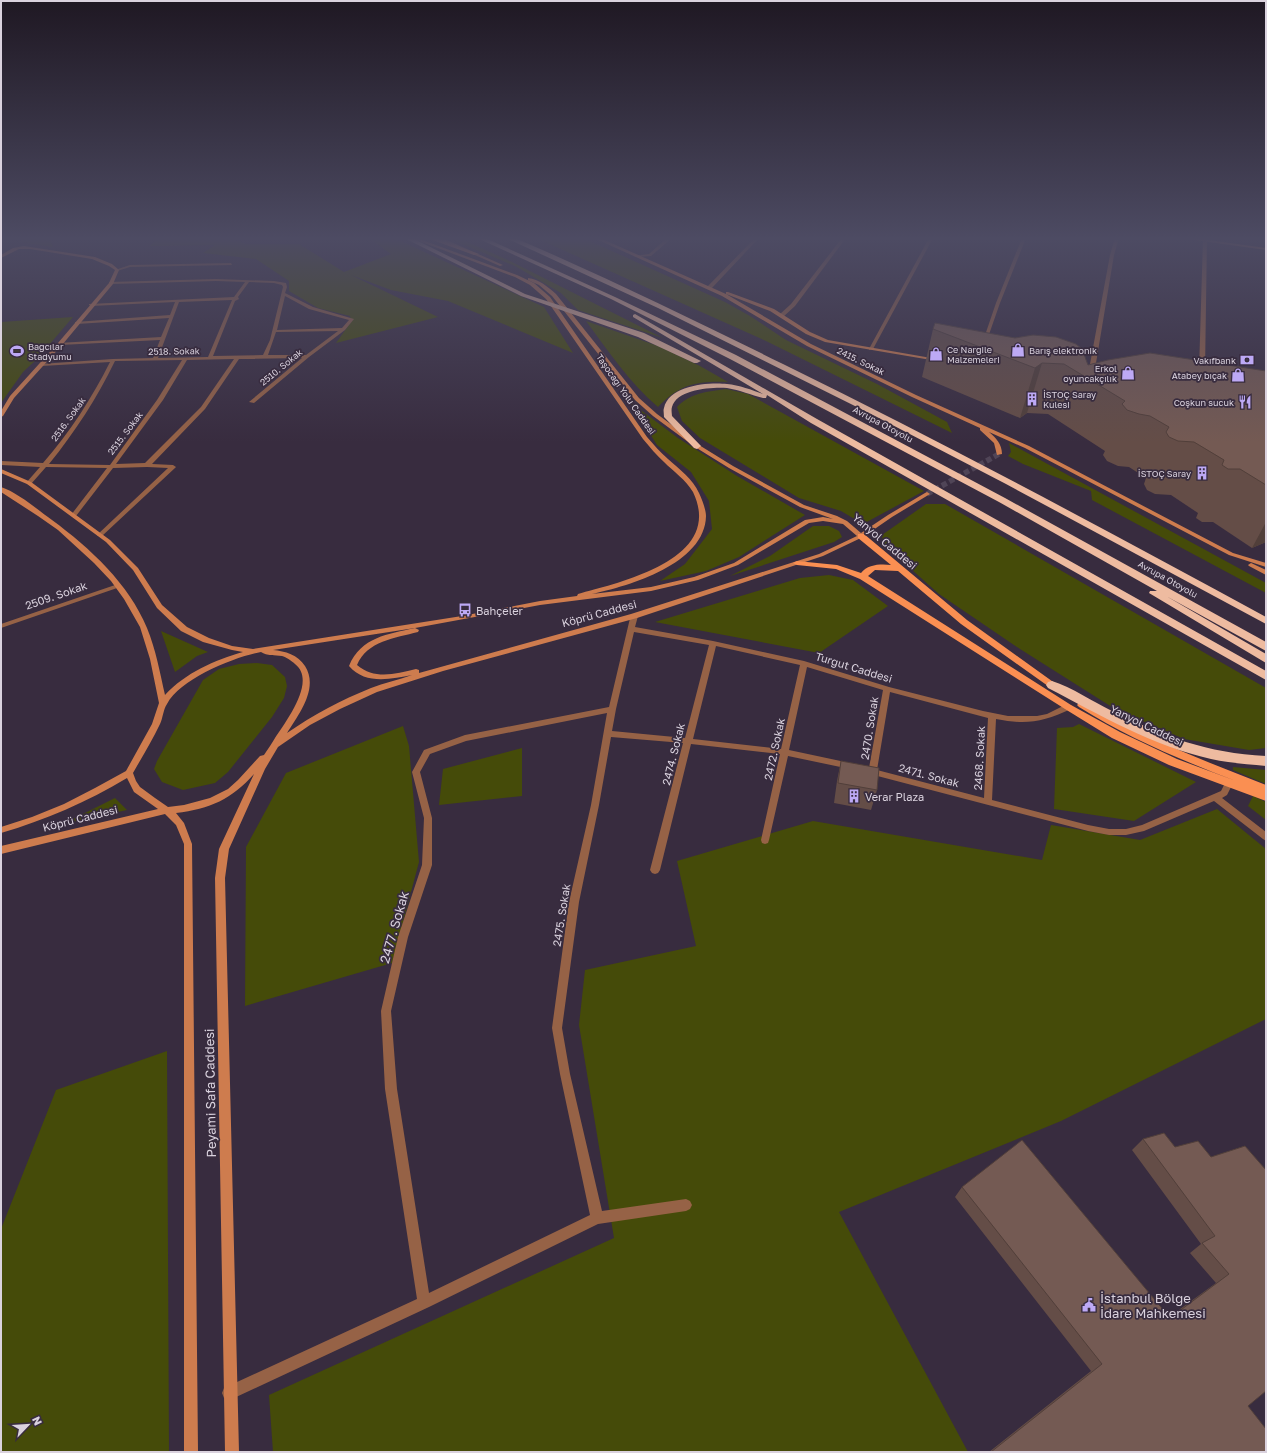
<svg xmlns="http://www.w3.org/2000/svg" width="1267" height="1453" font-family="'Golos Text',sans-serif">
  <rect width="100%" height="100%" fill="#382c3f"/>
  <!-- green -->
  <path fill="#454b09" d="M22 238H49L53 247 21 242Z
    M157 238H229L246 244H299L344 272 391 254 369 238H394L544 307 573 353 448 301 391 290 351 275 438 317 336 343 351 322 350 316 318 308 289 291V281L256 259 203 253 215 245 150 246Z
    M448 238H459L512 262 663 338 578 310 561 293 515 266Z
    M536 238H583L725 302 750 316 786 340 877 384 947 422 952 433 766 341Z
    M73 317 36 360 23 372 1 403V322Z
    M586 321 658 346 700 366 728 382C697 381 680 384 658 407 630 383 608 351 586 321Z
    M726 389 748 394 924 491 863 524 841 511 799 498 700 438 682 421 677 407C692 392 707 392 726 389Z
    M630 402 678 438 737 476 805 515 739 557 706 571 660 581 685 564 712 529 709 501 691 472 657 445Z
    M1009 443 1266 583V593L1092 500 1091 491 1023 464 1008 456 1011 452Z
    M926 504H945L1266 688V748L1249 750 1184 739 1115 709 1020 649 939 594 883 544 882 535Z
    M813 526H829L839 531 842 537 834 542 730 576 770 556Z
    M829 575 853 580 888 606 819 653 655 622 800 578Z
    M161 631 208 652 197 656 175 672Z
    M257 663 272 665 285 677 287 686 284 698 272 717 228 772 215 783 183 790 162 782 154 769 157 761 203 680 219 669 239 664Z
    M1079 724 1196 782 1134 821 1054 809 1057 728 1073 727Z
    M403 726 409 746 419 862 392 963 245 1006 246 847 286 773Z
    M522 748V796L439 805 443 769Z
    M1233 767 1266 770V784L1233 770Z
    M1253 796 1266 802V820L1248 806Z
    M115 798 127 810 63 824Z
    M1217 809 1266 849V1019L1061 1121 839 1212 968 1452H273L269 1395 614 1238 579 1025 585 970 696 946 677 861 813 821 1042 860 1051 825 1140 840Z
    M167 1051 169 1452H1V1229L56 1090Z"/>
  <g fill="none" stroke-linecap="round" stroke-linejoin="round">
    <!-- secondary-tunnel -->
    <path stroke="#504557" stroke-width="5.5" stroke-dasharray="5.5 3" stroke-linecap="butt" d="M927 494 999 454"/>
    <!-- street -->
    <path fill="#966246" fill-rule="evenodd" d="M667 238H672L651 256 636 257 634 256 649 254Z
      M755 238H759L711 289H707V287Z
      M842 238H846L795 306 783 317H779V315L791 304Z
      M929 238H933L873 349 869 350V349Z
      M1022 238H1026L1000 303 986 343 982 344 996 303Z
      M1115 238H1119L1114 255 1094 375 1091 377 1088 375 1110 255Z
      M1203 238H1207L1205 371 1202 373 1199 371Z
      M231 263 232 265 130 267 117 271 115 270 130 265Z
      M216 279 274 281 286 283 287 287 285 293 313 307 354 319 345 330 309 357 254 403 249 402 302 358 239 359 205 409 152 464 173 465 176 467 175 468 102 536H98L97 535 168 468 147 467 113 468 76 516 74 517 71 515 107 468 46 467 31 484 29 485 26 483 40 467 1 465V461L43 463C70 432 92 398 110 362L42 366H40V364L113 359 153 358 160 340 60 345 58 344V343L161 337 169 318 77 324H75V322L170 315 175 302 91 306 89 305V304L234 297 245 282 216 281 111 284 109 283V282ZM249 282 274 283 282 285 283 287 270 340 263 355 213 356 235 301 239 299 238 297ZM285 296 309 309 349 320 342 328 277 330ZM232 300 208 357 158 358 179 302ZM338 331 306 355H268L276 332ZM234 359 201 407 145 463 116 464 163 400 187 360ZM182 360 157 400 110 465 49 464C75 432 97 398 115 361Z
      M118 584 120 585V587L1 628V624Z
      M631 614H634L638 616 635 627 713 641 804 661 889 687 983 711 1008 716H1037L1047 714 1065 705H1071L1072 707 1071 709C1043 722 1026 725 996 719L992 800 1088 825 1109 829H1126L1142 825 1221 791 1226 781H1232L1233 783 1227 795 1222 798 1266 832V841L1263 839 1214 801 1144 831 1126 835H1109L1088 831 866 773 865 771 866 769 869 768 883 690 807 667 789 750 850 763 853 764 854 766 853 768 850 769 788 756 769 840 768 843 765 844 762 843 761 840 780 754 691 744 660 870 658 873 655 874 652 873 650 870 683 743 611 737 599 805 579 902 562 1028 570 1074 602 1211 686 1199 690 1201 692 1205 690 1209 686 1211 598 1224 429 1307 234 1398 229 1400 224 1398 222 1393 224 1388 417 1299 385 1089 381 1011 398 937 422 865 424 818 412 772 424 750 465 735 609 707ZM634 632 709 645 685 738 612 731 616 709ZM716 646 800 665 781 749 693 739ZM890 692 988 718 984 798 877 770ZM607 713 591 805 569 902 552 1028 560 1074 590 1215 429 1293 397 1089 391 1011 408 937 432 865V818L420 772 430 754 466 741Z"/>
    <!-- secondary -->
    <path fill="#ce7c4e" fill-rule="evenodd" d="M411 238H417L517 275 534 283 550 297 647 437C654 445 660 452 668 459 679 469 693 479 699 493 702 499 706 510 706 516 705 564 629 586 592 594L651 587 694 577 734 563 805 520 823 517 833 519 800 507 729 468 695 447 653 416 635 400 552 296 539 285 528 280V278C539 279 548 287 556 294L639 398 657 414 699 445 733 466 804 505 837 516 847 521 861 533 888 515 925 493 927 492 930 494 892 517 863 537 823 556 637 618 443 671 377 692 340 709 310 725 278 747 265 769 229 849 225 878 239 1452H225L215 878 219 849 254 774C232 799 210 809 176 813L184 823 192 844 198 1452H184V844L176 825 165 814 1 854V846L158 809 134 792 127 778C87 802 45 820 1 833V827L32 817 64 804 95 788 126 771 152 724 159 703 150 659 140 627 124 599 111 581 94 563 58 530 38 516 1 492V487C17 492 38 510 52 520 90 548 129 584 147 628 156 650 160 673 165 695 185 673 215 660 243 652L232 650 203 642 181 631 157 608 133 570 106 542 27 484 1 473V469L31 482 110 540 138 568 162 605 187 627 209 638 232 646 253 649 462 616 540 601 577 596 578 594C622 582 725 559 693 492 686 480 673 471 664 462 656 455 650 447 643 439L546 299 530 285 515 277ZM823 521 843 524 857 536 819 554 631 614 419 673V670L416 669C395 674 375 680 357 665 367 641 395 638 418 632L419 630 415 628 540 605 651 591 698 580 738 565 809 523ZM415 628C388 634 361 637 349 666 365 685 391 679 412 675 398 680 384 683 371 688 341 700 313 715 287 733 299 714 319 688 305 666 298 655 285 651 273 650ZM261 652C267 656 275 655 282 656 286 657 292 661 295 664 317 681 286 721 275 738 272 743 268 749 264 755L260 756 238 780 228 789 210 798 184 805 168 807 155 798 140 787 136 781 133 773C142 757 152 741 160 724 163 718 163 710 167 704 180 679 234 657 261 652Z
      M436 238H442L503 265 500 266Z
      M594 238H600L726 294 811 344 916 395 1029 446 1233 553 1266 563V567L1229 555 1025 448 989 432C996 438 1002 444 1002 454L997 455 994 443 980 430V428L912 397 807 346 722 296Z
      M1181 238H1194L1266 248V250Z
      M24 246 95 257 112 264 119 270 113 284 62 345 14 398 3 416 1 417V411L10 396 58 343 109 283 115 270 109 266 92 259 30 249H19L1 258V255L13 248Z
      M728 292 774 309 810 332 828 340 937 359 939 360 937 361 825 342 806 334 770 311 726 294V292Z
      M1251 563 1266 570V575L1249 566 1248 565Z"/>
    <!-- primary -->
    <path fill="#fa8f52" fill-rule="evenodd" d="M427 238H435L479 254 474 255Z
      M858 534H864L967 620 1063 689 1058 692 1055 691 961 624 898 571 875 570 868 576 1071 705 1120 732 1177 759 1236 781C1181 760 1128 738 1079 707L1077 705 1079 703H1085C1143 737 1204 761 1266 785V801L1169 765 1112 738 1065 709 860 579 836 569 797 565 793 563 797 561 837 565 861 573C868 564 881 564 891 565L858 538Z"/>
    <!-- highway -->
    <path fill="#eebba0" fill-rule="evenodd" d="M404 238H412L525 294 644 333 701 361 697 363H694L638 337 521 296Z
      M477 238H485L615 297 736 355 1005 498 1266 642V651L1166 596 1266 654V663L1149 593 1150 591H1157L999 502 730 359 611 299Z
      M506 238H515C606 277 694 320 783 364 946 444 1106 530 1266 617V624L1006 484 877 417 658 308Z
      M635 314 817 419 1266 671V680L811 423 767 395 766 398H763C751 395 740 390 727 388 712 387 677 389 672 407 671 410 672 414 672 416L701 446 697 449 694 448 664 417C664 414 663 410 664 408 669 385 709 382 727 384 739 385 752 390 763 394L633 317V315Z
      M1052 681C1072 687 1093 702 1112 711 1166 737 1206 753 1266 756V766C1247 764 1229 763 1211 759 1153 746 1100 715 1048 688L1046 685 1048 682Z"/>
  </g>
  <!-- wall -->
  <path fill="#644d47" d="M933 329 1088 365 1266 371V542L1252 548 1213 522H1202L1196 518 1198 513 1171 495 1155 494 1147 490 1144 484 1146 478 1129 467 1118 466 1107 461 1103 455 1105 451 1048 414 1027 413 1020 418 922 377Z
    M841 761 877 790 871 810 834 803 837 781Z
    M1143 1139 1175 1147 1211 1157 1245 1146 1248 1406 1266 1452H989L1091 1371 955 1197 962 1187 1169 1317 1216 1283 1190 1253 1201 1244 1132 1150Z"/>
  <!-- shaded-wall -->
  <path fill="#513f3a" d="M986 238H997L985 240Z
    M1042 363 1027 413 1020 418 1035 368Z
    M1266 522V542L1252 548Z"/>
  <!-- building -->
  <path fill="#745a53" stroke="#513f3a" d="M935 323 1015 338 1033 335 1056 337 1076 344 1082 349 1088 365 1108 360 1150 353 1266 371V485L1240 469H1228L1222 465 1224 460 1194 442 1178 441 1169 437 1166 432 1169 427 1150 416 1139 414 1127 410 1122 404 1125 401 1064 364 1042 363 1035 368 933 329Z
    M841 761 879 768 877 790 838 783Z
    M1164 1133 1175 1147 1198 1141 1211 1157 1245 1146 1266 1170V1391L1248 1406 1266 1429V1452H991L1102 1364 962 1187 1022 1140 1170 1318 1229 1274 1202 1243 1215 1236 1143 1139Z"/>
  <!-- sky -->
  <linearGradient id="sky" x2="0" y2="1"><stop stop-color="#1f1823"/><stop offset="0.54" stop-color="#4d4b63"/><stop offset="1" stop-color="#4d4b63" stop-opacity="0"/></linearGradient>
  <rect width="1267" height="442" fill="url(#sky)"/>
  <!-- icons -->
  <defs>
    <g id="shop-bare" transform="scale(1.08)"><path d="M-5-2.5h2.3a2.7 3.5 0 0 1 5.4 0H5L5.5 6h-11ZM-1.5-2.5h3a1.5 2.3 0 0 0-3 0Z" fill="#bda9f5" stroke="#382c3f" stroke-width="2.5" paint-order="stroke"/></g>
    <g id="stadium-bare" transform="scale(1.08)"><path d="M0-5a6.5 5 0 1 0 0 10a6.5 5 0 1 0 0-10ZM-3.5-1.8h7v3.6h-7Z" fill="#bda9f5" stroke="#382c3f" stroke-width="2.5" paint-order="stroke"/></g>
    <g id="bank-bare" transform="scale(1.08)"><path d="M-6-4H6V4H-6ZM0-2.3a2.3 2.3 0 1 0 0 4.6a2.3 2.3 0 1 0 0-4.6Z" fill="#bda9f5" stroke="#382c3f" stroke-width="2.5" paint-order="stroke"/></g>
    <g id="building-bare" transform="scale(1.08)"><path d="M-4-6H4V6H1V3H-1V6H-4ZM-2.5-4.3h1.7v1.8h-1.7ZM.8-4.3h1.7v1.8H.8ZM-2.5-1h1.7V.8h-1.7ZM.8-1h1.7V.8H.8Z" fill="#bda9f5" stroke="#382c3f" stroke-width="2.5" paint-order="stroke"/></g>
    <g id="restaurant-bare" transform="scale(1.08)"><path d="M-5-6h1v4h1v-4h1v4h1v-4h1v5L-1.5 .5V6h-2V.5L-5-1ZM5-6V6H3V1.5H1.5Q1.5-4 5-6Z" fill="#bda9f5" stroke="#382c3f" stroke-width="2.5" paint-order="stroke"/></g>
    <g id="bus-bare" transform="scale(1.08)"><path d="M-5-6H5V4H4V6H2V4H-2V6H-4V4H-5ZM-3.5-4V0h7V-4ZM-3.5 1.2v1.5H-2V1.2ZM2 1.2v1.5H3.5V1.2Z" fill="#bda9f5" stroke="#382c3f" stroke-width="2.5" paint-order="stroke"/></g>
    <g id="civic-bare" transform="scale(1.08)"><path d="M-.6-6.5H3V-4.5H.6V-3L4-1V1h2V6H-6V1h2V-1L-.6-3ZM-1.2 2.5V6h2.4V2.5Z" fill="#bda9f5" stroke="#382c3f" stroke-width="2.5" paint-order="stroke"/></g>
  </defs>
  <g fill-rule="evenodd">
    <use href="#shop-bare" x="1018" y="350"/>
    <use href="#stadium-bare" x="17" y="351"/>
    <use href="#shop-bare" x="936" y="354"/>
    <use href="#bank-bare" x="1247" y="360"/>
    <use href="#shop-bare" x="1128" y="373"/>
    <use href="#shop-bare" x="1238" y="375"/>
    <use href="#building-bare" x="1032" y="399"/>
    <use href="#restaurant-bare" x="1245" y="402"/>
    <use href="#building-bare" x="1202" y="473"/>
    <use href="#bus-bare" x="465" y="610"/>
    <use href="#building-bare" x="854" y="796"/>
    <use href="#civic-bare" x="1089" y="1305"/>
  </g>
  <g text-anchor="middle" dominant-baseline="central" stroke-width="3.5" stroke-linejoin="round" paint-order="stroke">
    <!-- far-poi labels -->
    <g font-size="9" fill="#dad2de" stroke="#382c3f" text-anchor="end">
      <text x="28" y="346" text-anchor="start">Bağcılar<tspan x="28" dy="10">Stadyumu</tspan></text>
      <text x="947" y="349" text-anchor="start">Ce Nargile<tspan x="947" dy="10">Malzemeleri</tspan></text>
      <text x="1029" y="350" text-anchor="start">Barış elektronik</text>
      <text x="1236" y="360">Vakıfbank</text>
      <text x="1117" y="368">Erkol<tspan x="1117" dy="10">oyuncakçılık</tspan></text>
      <text x="1227" y="375">Atabey bıçak</text>
      <text x="1043" y="394" text-anchor="start">İSTOÇ Saray<tspan x="1043" dy="10">Kulesi</tspan></text>
      <text x="1234" y="402">Coşkun sucuk</text>
      <text x="1191" y="473">İSTOÇ Saray</text>
    </g>
    <!-- far-street labels -->
    <g font-size="9" fill="#dad2de" stroke="#382c3f">
      <text transform="translate(174 351) rotate(-1)">2518. Sokak</text>
      <text transform="translate(861 361) rotate(26)">2415. Sokak</text>
      <text transform="translate(281 367) rotate(-39)">2510. Sokak</text>
      <text transform="translate(626 394) rotate(55)">Taşocağı Yolu Caddesi</text>
      <text transform="translate(68 419) rotate(-54)">2516. Sokak</text>
      <text transform="translate(883 424) rotate(28)">Avrupa Otoyolu</text>
      <text transform="translate(125 433) rotate(-53)">2515. Sokak</text>
      <text transform="translate(1168 579) rotate(29)">Avrupa Otoyolu</text>
    </g>
    <!-- street labels -->
    <g font-size="11" fill="#dad2de" stroke="#382c3f">
      <text transform="translate(885 541) rotate(40)">Yanyol Caddesi</text>
      <text transform="translate(56 595) rotate(-19)">2509. Sokak</text>
      <text transform="translate(599 613) rotate(-15)">Köprü Caddesi</text>
      <text transform="translate(854 667) rotate(17)">Turgut Caddesi</text>
      <text transform="translate(1147 725) rotate(26)">Yanyol Caddesi</text>
      <text transform="translate(869 728) rotate(-81)">2470. Sokak</text>
      <text transform="translate(774 749) rotate(-78)">2472. Sokak</text>
      <text transform="translate(673 754) rotate(-76)">2474. Sokak</text>
      <text transform="translate(979 758) rotate(-87)">2468. Sokak</text>
      <text transform="translate(929 775) rotate(15)">2471. Sokak</text>
      <text transform="translate(80 818) rotate(-14)">Köprü Caddesi</text>
      <text transform="translate(561 915) rotate(-81)">2475. Sokak</text>
    </g>
    <!-- poi labels -->
    <g font-size="11" fill="#dad2de" stroke="#382c3f" text-anchor="start">
      <text x="476" y="610">Bahçeler</text>
      <text x="865" y="796">Verar Plaza</text>
    </g>
    <!-- near-street labels -->
    <g font-size="13" fill="#dad2de" stroke="#382c3f">
      <text transform="translate(394 927) rotate(-74)">2477. Sokak</text>
      <text transform="translate(210 1093) rotate(-91)">Peyami Safa Caddesi</text>
    </g>
    <!-- near-poi labels -->
    <g font-size="13" fill="#dad2de" stroke="#382c3f" text-anchor="start">
      <text x="1100" y="1298">İstanbul Bölge<tspan x="1100" dy="15">İdare Mahkemesi</tspan></text>
    </g>
  </g>
  <!-- border -->
  <rect width="1267" height="1453" fill="none" stroke="#dad2de" stroke-width="4"/>
  <!-- north arrow -->
  <g transform="translate(28 1425) rotate(65)" stroke="#382c3f" stroke-width="3" paint-order="stroke">
  <path d="M0-3L7 15L0 10L-7 15Z" fill="#dad2de"/>
  <text y="-6" font-size="11" font-weight="bold" text-anchor="middle" fill="#dad2de">N</text>
  </g>
</svg>
